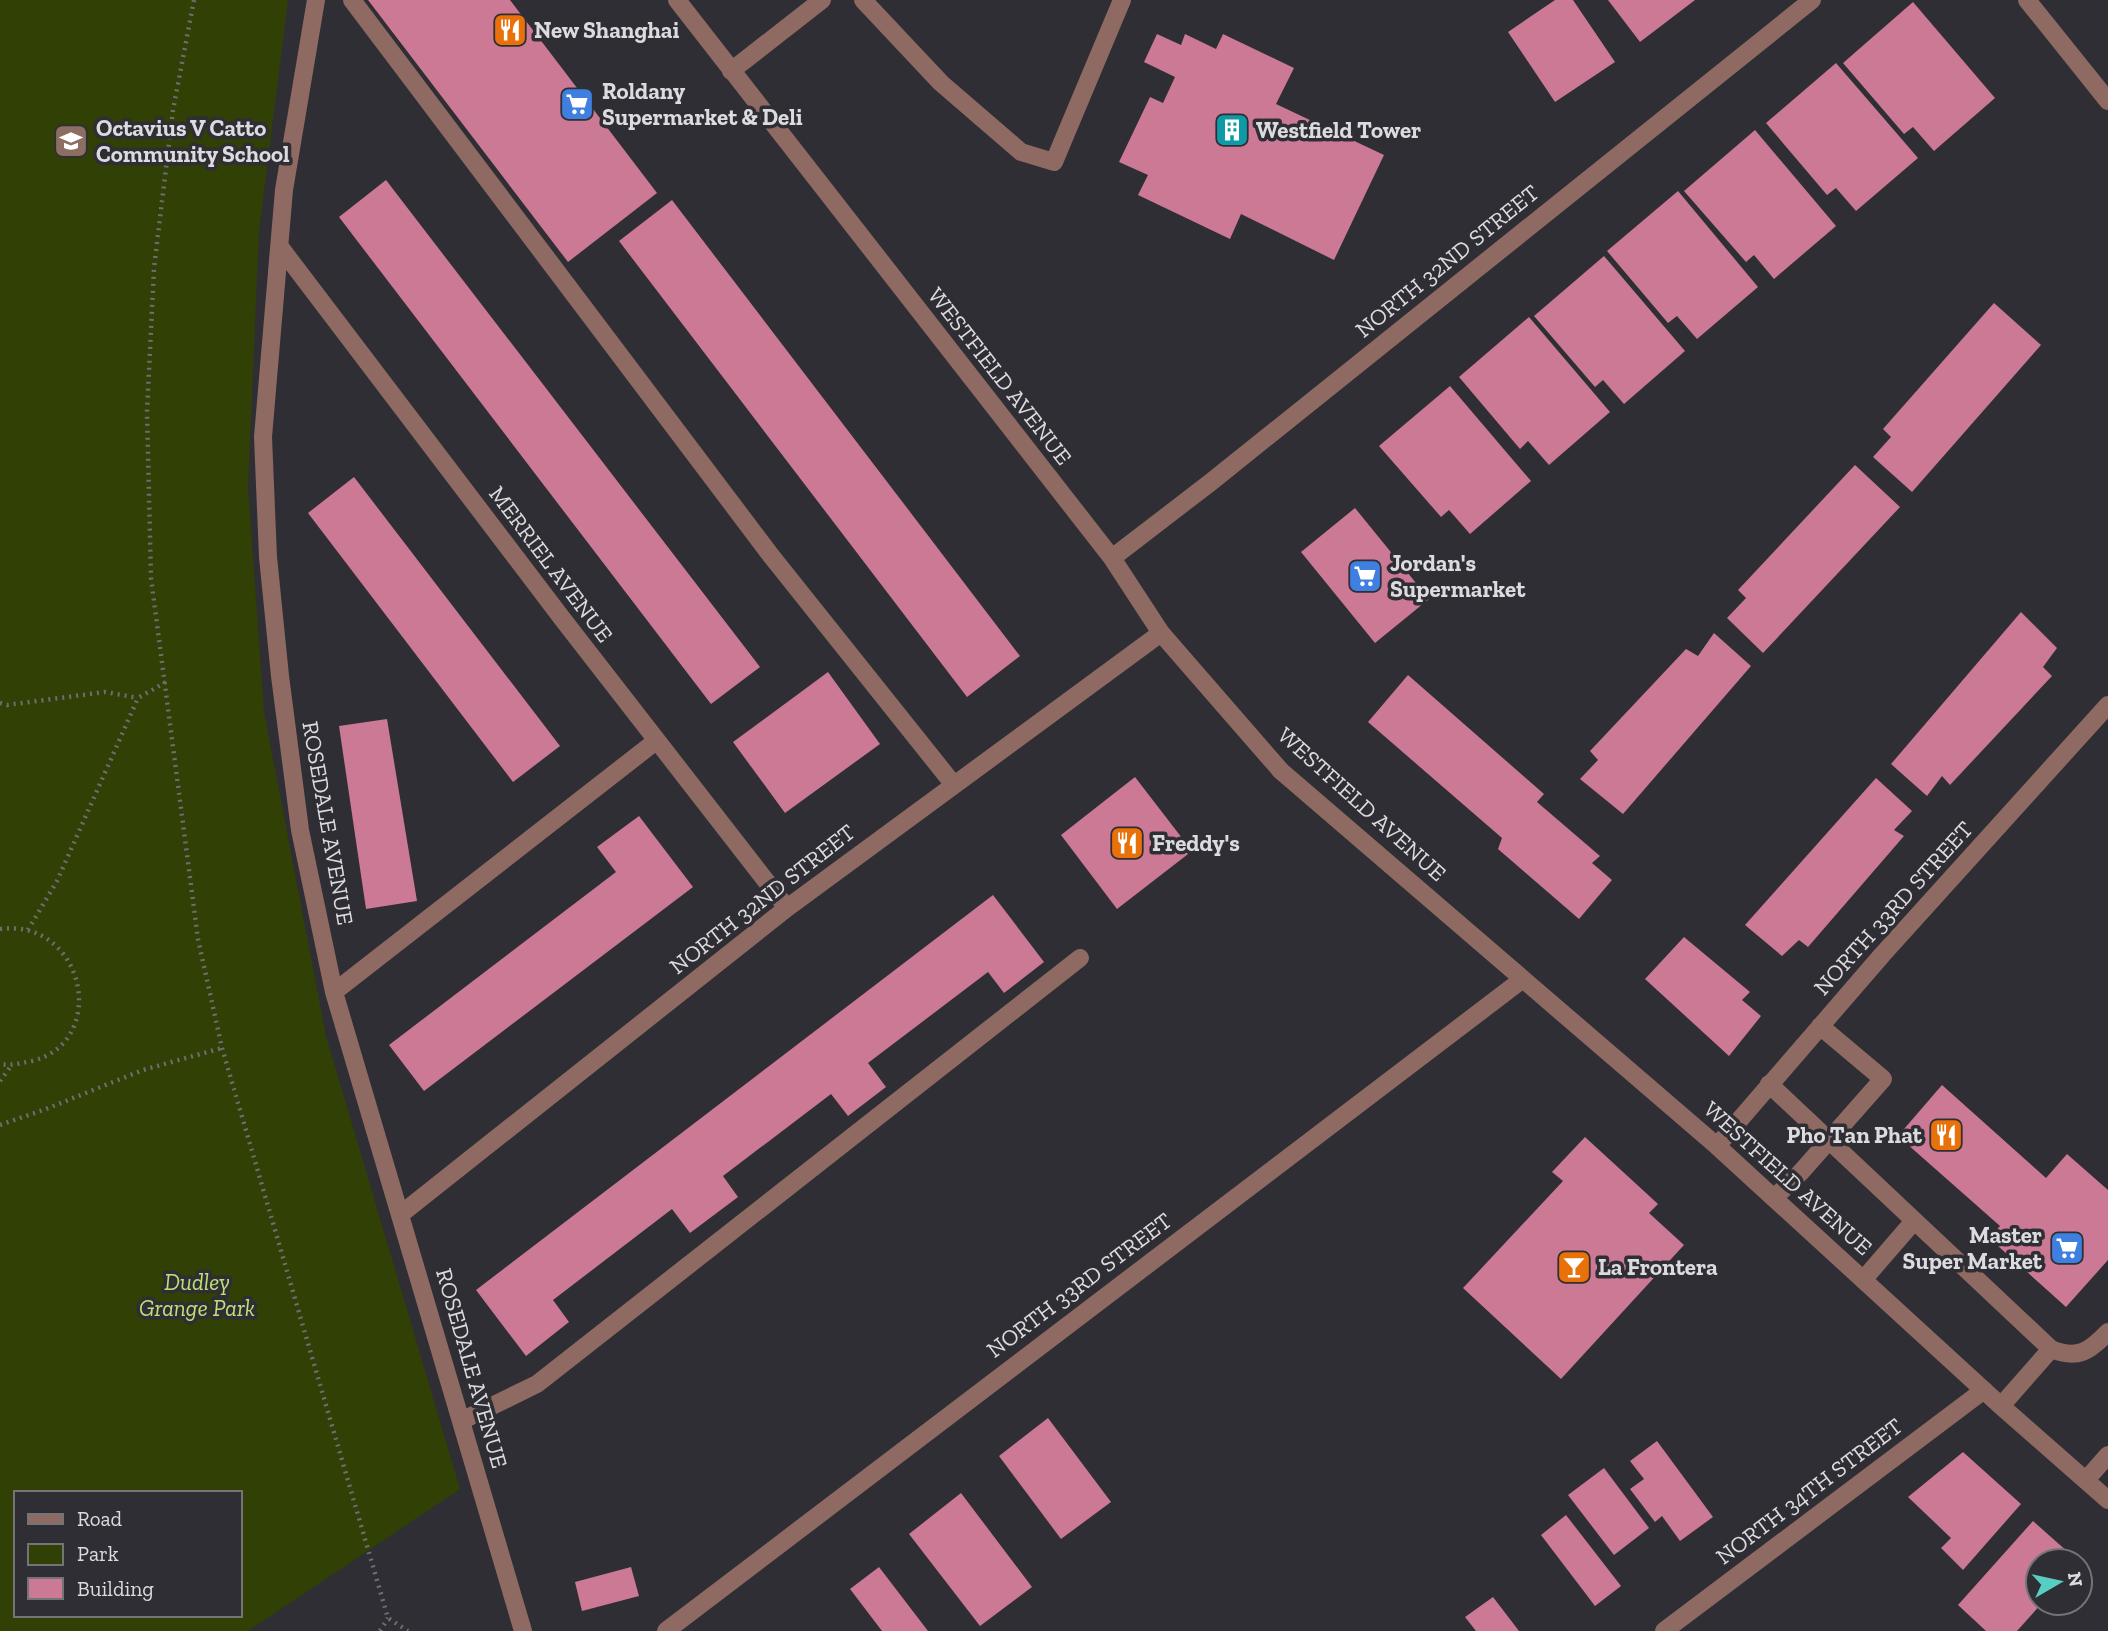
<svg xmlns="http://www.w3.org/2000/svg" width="2108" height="1631" font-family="'Zilla Slab',serif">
  <rect width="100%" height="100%" fill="#2f2e34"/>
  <!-- green -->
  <path fill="#314004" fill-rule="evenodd" d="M0 0H288L259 231 248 486 264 712 326 1036 460 1489 248 1631H0ZM16 1493H240V1615H16Z"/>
  <!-- building -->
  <path fill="#cb7994" d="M368 0H510L657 193 568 262Z
    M1555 0H1573L1615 62 1555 102 1508 32Z
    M1608 0H1695L1640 42Z
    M1913 2 1995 98 1934 151 1913 127 1904 134 1843 63Z
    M1157 34 1181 45 1185 34 1216 49 1223 34 1294 68 1276 104 1384 155 1334 260 1241 214 1230 239 1138 195 1148 175 1119 162 1150 97 1163 103 1175 77 1144 62Z
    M1836 63 1918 158 1856 211 1836 188 1827 195 1766 123Z
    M1755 130 1836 226 1774 279 1754 255 1746 262 1684 191Z
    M386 180 760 667 711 704 339 217Z
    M1678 191 1758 287 1697 339 1677 316 1668 323 1607 251Z
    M672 200 1020 656 967 697 619 241Z
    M1604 256 1685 351 1624 404 1603 380 1595 387 1534 316Z
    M1994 303 2041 345 1912 492 1873 457 1891 437 1883 429Z
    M1529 317 1610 412 1549 465 1528 441 1520 449 1459 377Z
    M1450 386 1531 481 1470 534 1449 510 1441 517 1379 446Z
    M1855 465 1900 507 1763 653 1727 618 1746 598 1738 590Z
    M354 477 560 746 513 782 308 513Z
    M1355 508 1429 599 1375 643 1301 552Z
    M2021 612 2057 648 2043 667 2052 676 1950 785 1942 776 1927 796 1891 764Z
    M1714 633 1751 666 1623 814 1580 779 1598 760 1590 751 1686 649 1698 656Z
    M828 672 880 744 785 813 733 742Z
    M1408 675 1544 794 1537 802 1600 856 1592 863 1612 880 1579 919 1498 849 1502 838 1368 722Z
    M387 719 417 901 366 909 339 726Z
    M1135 777 1192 851 1117 909 1061 835Z
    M1876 778 1912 811 1894 830 1904 836 1808 947 1799 940 1782 956 1745 925Z
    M639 816 693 887 424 1091 389 1045 616 872 597 847Z
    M993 895 1044 962 1004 993 988 972 868 1063 886 1087 848 1116 831 1094 723 1176 738 1197 690 1233 672 1209 553 1300 569 1322 526 1356 476 1290Z
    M1684 937 1750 992 1742 1000 1761 1016 1729 1056 1645 979Z
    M1942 1085 2046 1178 2067 1154 2108 1190V1260L2066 1307 1989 1238 2000 1226 1898 1136Z
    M1585 1137 1658 1204 1649 1213 1684 1245 1561 1379 1463 1288 1563 1181 1552 1172Z
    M1048 1418 1111 1502 1061 1539 999 1456Z
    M1657 1441 1713 1517 1680 1541 1662 1516 1655 1522 1630 1489 1644 1479 1630 1461Z
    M1963 1452 2021 1504 1963 1570 1941 1548 1951 1538 1908 1497Z
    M1604 1468 1649 1528 1614 1555 1568 1495Z
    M961 1493 1032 1587 980 1626 909 1534Z
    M1566 1515 1621 1586 1595 1606 1541 1535Z
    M2033 1521 2078 1561H2038V1603H2042L2017 1631H1986L1958 1605Z
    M631 1567 639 1596 582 1611 575 1582Z
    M879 1567 928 1631H882L850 1589Z
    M1493 1597 1519 1631H1476L1465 1617Z"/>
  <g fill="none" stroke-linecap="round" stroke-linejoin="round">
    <!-- path -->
    <path stroke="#6e6d72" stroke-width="4.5" stroke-dasharray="2 5" stroke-linecap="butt" d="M194 0 173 110 154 268 147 412 151 578 198 939 222 1048 388 1618 408 1631
      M0 703 7 705 105 692 138 698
      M0 929C85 918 110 1042 32 1061 20 1063 12 1066 0 1064
      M28 930 57 881 138 698 166 682
      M0 1081 11 1066
      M0 1125 46 1109 143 1070 222 1048
      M380 1631 388 1618"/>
    <!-- minor -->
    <path stroke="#8e6a62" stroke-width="18" d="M316 0 284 190 263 437 268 557 280 676 300 830 334 992 523 1631
      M352 0 769 553 954 785
      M677 0 1112 558 1161 633 1281 771 1717 1146 2001 1406 2108 1500
      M863 0 941 83 1021 152 1054 162 1122 0
      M2027 0 2108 101
      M731 71 822 0
      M280 247 561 617 787 908
      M1112 558 1211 482 1812 0
      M334 992 656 741
      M1769 1084 2051 1349C2078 1360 2090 1351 2108 1332
      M1717 1146 1882 955 2108 705
      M1774 1198 1801 1172 1883 1079 1820 1026
      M401 1214 787 908 1161 633
      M1863 1280 1914 1221
      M2001 1406 2051 1349
      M461 1421 537 1384 1080 958
      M2086 1480 2108 1455
      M666 1631 1523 979
      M1664 1631 1984 1390"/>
  </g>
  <!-- icons -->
  <defs>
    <g id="restaurant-square" transform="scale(1.75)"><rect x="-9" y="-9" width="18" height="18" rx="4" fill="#e8710a" stroke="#2f2e34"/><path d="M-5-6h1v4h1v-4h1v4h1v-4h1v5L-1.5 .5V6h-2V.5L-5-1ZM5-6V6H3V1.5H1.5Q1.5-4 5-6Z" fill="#fff"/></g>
    <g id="supermarket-square" transform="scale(1.75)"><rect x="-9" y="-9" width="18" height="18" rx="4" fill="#3f7fe0" stroke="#2f2e34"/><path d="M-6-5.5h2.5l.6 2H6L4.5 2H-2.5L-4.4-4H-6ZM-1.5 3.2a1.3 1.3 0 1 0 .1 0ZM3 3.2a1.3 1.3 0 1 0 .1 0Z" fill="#fff"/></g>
    <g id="building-square" transform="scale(1.75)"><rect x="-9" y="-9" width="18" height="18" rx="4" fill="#0f9aa8" stroke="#2f2e34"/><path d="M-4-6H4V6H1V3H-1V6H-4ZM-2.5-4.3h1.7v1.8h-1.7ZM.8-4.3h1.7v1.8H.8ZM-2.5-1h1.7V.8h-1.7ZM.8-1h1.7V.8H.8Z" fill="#fff"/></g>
    <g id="school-square" transform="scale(1.75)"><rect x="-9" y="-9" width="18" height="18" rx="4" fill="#8d6e63" stroke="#2f2e34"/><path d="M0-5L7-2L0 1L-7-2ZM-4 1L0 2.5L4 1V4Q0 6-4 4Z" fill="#fff"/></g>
    <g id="bar-square" transform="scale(1.75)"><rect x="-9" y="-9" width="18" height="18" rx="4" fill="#e8710a" stroke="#2f2e34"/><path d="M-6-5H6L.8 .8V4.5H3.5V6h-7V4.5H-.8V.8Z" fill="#fff"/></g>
  </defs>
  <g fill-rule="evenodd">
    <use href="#restaurant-square" x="510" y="30"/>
    <use href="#supermarket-square" x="577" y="104"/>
    <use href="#building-square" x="1232" y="130"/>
    <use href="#school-square" x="71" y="141"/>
    <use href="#supermarket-square" x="1365" y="576"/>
    <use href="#restaurant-square" x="1127" y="843"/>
    <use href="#restaurant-square" x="1946" y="1135"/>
    <use href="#supermarket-square" x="2067" y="1248"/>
    <use href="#bar-square" x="1574" y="1267"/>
  </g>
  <g text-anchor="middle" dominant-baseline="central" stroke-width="7" stroke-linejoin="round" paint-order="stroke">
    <!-- poi labels -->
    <g font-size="23" font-weight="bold" fill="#dcdbdf" stroke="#2f2e34" text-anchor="start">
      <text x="534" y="30">New Shanghai</text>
      <text x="602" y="91">Roldany<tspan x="602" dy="26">Supermarket &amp; Deli</tspan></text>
      <text x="96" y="128">Octavius V Catto<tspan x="96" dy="26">Community School</tspan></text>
      <text x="1256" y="130">Westfield Tower</text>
      <text x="1390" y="563">Jordan's<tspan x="1390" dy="26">Supermarket</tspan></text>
      <text x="1152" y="843">Freddy's</text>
      <text x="1922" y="1135" text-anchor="end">Pho Tan Phat</text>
      <text x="2042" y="1235" text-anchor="end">Master<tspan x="2042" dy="26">Super Market</tspan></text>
      <text x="1598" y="1267">La Frontera</text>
    </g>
    <!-- street labels -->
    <g font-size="23" fill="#dcdbdf" stroke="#2f2e34">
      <text transform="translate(1447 261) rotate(-39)">NORTH 32ND STREET</text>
      <text transform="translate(1000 376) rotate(52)">WESTFIELD AVENUE</text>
      <text transform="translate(551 564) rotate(53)">MERRIEL AVENUE</text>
      <text transform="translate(1362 804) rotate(42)">WESTFIELD AVENUE</text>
      <text transform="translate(328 823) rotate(80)">ROSEDALE AVENUE</text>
      <text transform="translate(762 899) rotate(-38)">NORTH 32ND STREET</text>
      <text transform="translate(1893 908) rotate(-48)">NORTH 33RD STREET</text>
      <text transform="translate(1788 1178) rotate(42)">WESTFIELD AVENUE</text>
      <text transform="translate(1079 1285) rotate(-37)">NORTH 33RD STREET</text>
      <text transform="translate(472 1368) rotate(74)">ROSEDALE AVENUE</text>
      <text transform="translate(1809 1491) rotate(-37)">NORTH 34TH STREET</text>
    </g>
    <!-- park labels -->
    <g font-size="23" font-style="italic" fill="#bee077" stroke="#2f2e34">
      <text x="197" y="1282">Dudley<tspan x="197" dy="26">Grange Park</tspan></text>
    </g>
  </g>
  <!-- legend -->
  <rect x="14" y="1491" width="228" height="126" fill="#2f2e34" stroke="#747378" stroke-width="2"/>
  <rect x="28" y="1514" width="35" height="10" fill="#8e6a62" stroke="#747378" stroke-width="2"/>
  <text x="77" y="1526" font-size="21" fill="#dcdbdf">Road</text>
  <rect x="28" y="1544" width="35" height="21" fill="#314004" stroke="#747378" stroke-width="2"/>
  <text x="77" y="1561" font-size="21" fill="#dcdbdf">Park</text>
  <rect x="28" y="1578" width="35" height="21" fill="#cb7994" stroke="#747378" stroke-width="2"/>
  <text x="77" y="1596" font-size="21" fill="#dcdbdf">Building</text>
  <!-- north arrow -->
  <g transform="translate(2059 1582) rotate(81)"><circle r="33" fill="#2f2e34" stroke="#747378" stroke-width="2"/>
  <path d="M0-5L12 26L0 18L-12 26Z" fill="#56cec4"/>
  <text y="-10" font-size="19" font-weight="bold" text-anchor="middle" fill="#dcdbdf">N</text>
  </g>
</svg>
